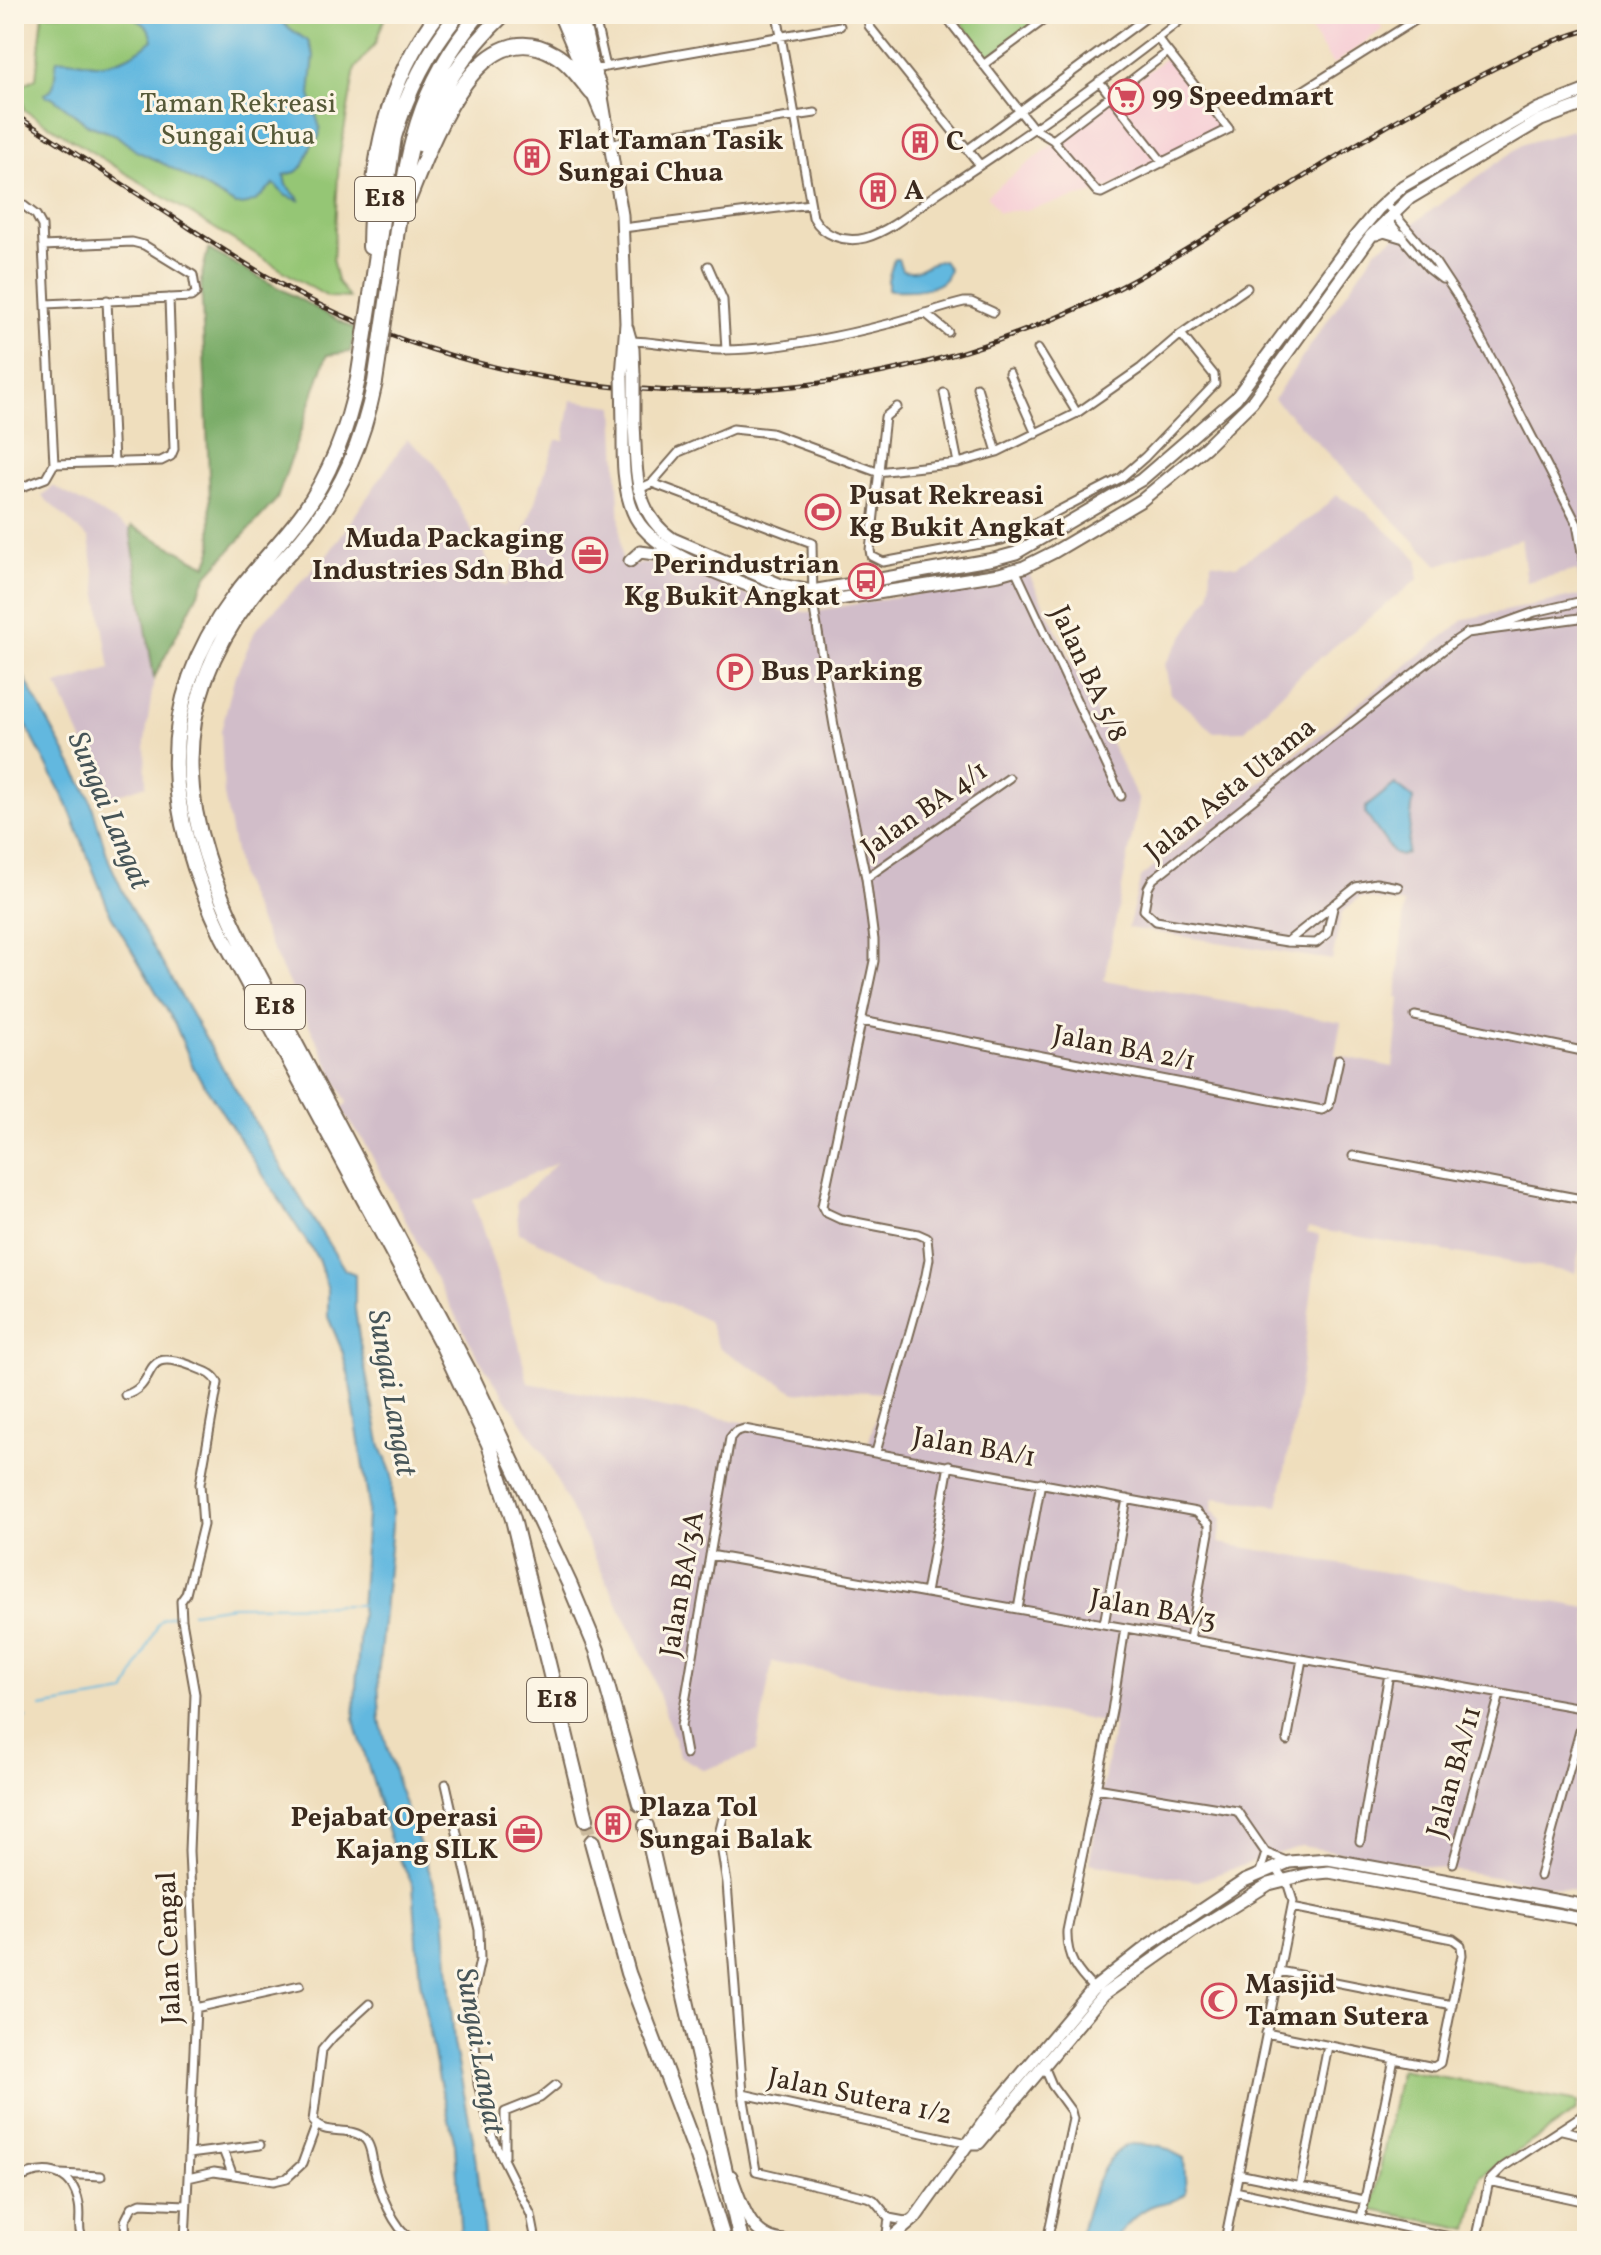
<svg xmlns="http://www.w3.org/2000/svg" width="1601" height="2255" font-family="Vollkorn,serif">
  <rect width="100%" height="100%" fill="#fcf5e5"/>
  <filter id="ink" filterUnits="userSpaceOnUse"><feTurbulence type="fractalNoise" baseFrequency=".0125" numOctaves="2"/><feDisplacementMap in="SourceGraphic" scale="16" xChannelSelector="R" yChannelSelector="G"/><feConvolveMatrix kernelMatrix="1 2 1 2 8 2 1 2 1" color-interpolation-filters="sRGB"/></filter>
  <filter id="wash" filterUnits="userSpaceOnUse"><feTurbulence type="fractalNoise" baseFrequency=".006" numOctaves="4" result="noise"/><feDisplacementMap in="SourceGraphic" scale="32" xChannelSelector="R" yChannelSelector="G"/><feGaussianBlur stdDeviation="1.8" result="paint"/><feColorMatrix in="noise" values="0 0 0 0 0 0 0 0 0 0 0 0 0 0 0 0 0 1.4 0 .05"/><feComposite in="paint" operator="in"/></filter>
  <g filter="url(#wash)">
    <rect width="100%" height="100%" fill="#efdebd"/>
    <!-- built -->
    <path fill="#f6cfd6" d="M1301 14H1373L1383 29 1333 65Z
      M1168 56 1225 129 1103 191 1025 210 998 212 987 195Z"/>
    <!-- industrial -->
    <path fill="#d1bdc9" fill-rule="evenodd" d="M1572 130 1587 159V1272H1579L1586 1218 1575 1273 1308 1228 1307 1233 1319 1235 1296 1413 1278 1506 1214 1498 1212 1510 1222 1519 1219 1543 1587 1608V1892L1301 1846 1197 1881 1089 1863 1114 1724 772 1662 756 1752 704 1770 680 1756 651 1671 544 1455 477 1356 365 1143 341 1109 347 1103 261 926 240 878 224 795 221 731 234 679 256 629 329 553 407 439 435 463 501 584 506 586 556 440H564L571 400 614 406 622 564 675 563 782 611 809 612 1000 579 1028 572 1139 801 1104 980 1341 1022 1335 1055 1393 1067 1400 998H1397L1404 904 1360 897 1342 912 1332 960 1128 928 1141 877 1465 619 1582 595 1577 570 1527 582 1521 539 1438 565 1274 399 1375 251 1523 144ZM557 1163 516 1202 519 1233 708 1321 719 1348 797 1393 824 1389 883 1393 868 1445 528 1383 518 1340 473 1200Z
      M53 486 130 529 154 678 145 741 146 785 108 798 57 685 110 669 89 539 42 496Z
      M1336 495 1367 513 1418 559V579L1306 669 1244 731 1214 732 1170 693 1165 664 1210 595 1211 562 1236 566 1315 515Z"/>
    <!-- green -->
    <path fill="#95c675" stroke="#68784a" stroke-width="2" d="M43 14H386L375 44 355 69 339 159 333 263 337 281 349 298 328 297 293 277 24 110 21 86 36 78Z
      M966 14H1047L988 58 961 22Z
      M1400 2069 1578 2102 1575 2112 1481 2176 1469 2229 1372 2210Z"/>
    <!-- forest -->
    <path fill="#78ab66" stroke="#5a6a42" stroke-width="2" d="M208 249 356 330 350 352 327 355 277 499 208 574 154 678 130 529 132 526 206 566 212 551 201 279Z"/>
    <!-- water -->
    <path fill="#62b8df" stroke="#4e717e" stroke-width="2" d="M123 14H275L286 26 308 41 314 55 310 95 320 128 319 137 312 144 304 165 296 172 284 175 286 185 301 201 286 196 274 184C258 196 261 204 236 205L166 165 136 151 116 135 88 125 52 97H46L44 94C59 89 53 73 57 60 71 58 82 63 95 64 115 66 138 52 153 40 150 23 137 20 123 14Z
      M894 259H898L902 270C923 275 924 261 943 261L949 269C947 292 909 291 891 290L888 289V280Z
      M14 659 89 796 109 861 130 907 218 1060 316 1224 345 1270 355 1274V1309L360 1344 381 1447 392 1474V1525L378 1677 380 1721 397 1782 444 1912 454 2043 473 2139 485 2241H461L455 2144 439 2079 420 1981 413 1885 392 1845 354 1719 368 1499 349 1377 342 1350 328 1317V1290L318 1259 194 1069 175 1024 111 915 67 804 14 702Z
      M1395 784 1413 798 1407 853 1401 856 1394 854 1365 813 1366 807Z
      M1132 2144 1161 2146 1184 2158 1186 2193C1176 2203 1167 2201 1155 2205 1138 2210 1124 2227 1114 2241H1079C1086 2212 1100 2151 1132 2144Z"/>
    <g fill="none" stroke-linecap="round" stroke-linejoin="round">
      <!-- stream -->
      <path stroke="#62b8df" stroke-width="2" d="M192 1612 232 1606 362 1605
        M41 1707 125 1693 158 1624 162 1619 176 1614
        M14 1720 27 1718"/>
    </g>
  </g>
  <g filter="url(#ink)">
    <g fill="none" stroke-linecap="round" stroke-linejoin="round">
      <!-- highway-tunnel -->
      <path stroke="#cbba9d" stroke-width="14" stroke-dasharray="14 7" stroke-linecap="butt" d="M586 1819 592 1842"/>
      <!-- street casing -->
      <g stroke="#7a6956" stroke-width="11">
        <path id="street" d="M594 14 606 67
          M777 14 813 217C823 236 845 243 865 238 891 231 916 208 938 193 1024 137 1108 78 1188 14
          M868 14 869 26 980 165
          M944 14 1033 128 1053 140 1097 192 1101 193 1229 129 1157 38
          M983 65 1052 14
          M594 69 840 26
          M1099 81 1163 163
          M1293 97 1425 14
          M1053 140 1168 52
          M611 144 815 113
          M967 150 1151 14
          M14 198 36 215 42 226 54 464 46 478 14 490
          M1385 203 1435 262 1458 297 1496 367 1577 524 1587 581
          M1386 218 1428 268 1442 279
          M623 228 810 204
          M43 246 132 242 144 245 193 275 196 293 191 297 46 304
          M708 266 723 300 726 350
          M107 300 114 463
          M925 313 948 332
          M632 341C663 342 693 350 723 350 779 349 834 338 888 324 913 318 938 308 964 302H971L993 312
          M1038 349 1077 413
          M1009 373 1036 434
          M977 387 997 452
          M944 393 958 463
          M897 407 885 417 870 550 871 556 883 562 1002 540 1121 478 1145 457 1215 384 1214 375 1181 334
          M54 464 161 461 171 456 174 449 169 298
          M652 483 812 543 813 603 834 726 866 878 874 940V961L822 1206 825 1212 840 1219 918 1234 927 1238 929 1259 926 1275 876 1452
          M637 490 652 483 679 452 733 429 771 433 877 472 958 463 997 452 1077 413 1141 368 1181 334 1247 288
          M1015 569 1121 796
          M1587 600 1535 612 1482 631 1587 617
          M866 878 1009 778
          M1334 904 1327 934 1316 943 1287 942 1156 921 1144 910 1148 888 1153 879 1452 643 1467 633 1482 631
          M1287 942 1356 887 1376 883 1398 887
          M1415 1016 1587 1052
          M862 1021 1322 1110 1329 1106 1339 1059
          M14 1033V1056
          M1353 1156 1587 1200
          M125 1395C161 1385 137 1345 192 1366 202 1371 213 1372 218 1383L200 1484 203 1525 186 1594 181 1601 182 1620 195 1694 189 1851 196 2008 185 2241
          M710 1555 1587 1709
          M926 1593 949 1465
          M1018 1609 1041 1482
          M1104 1624 1127 1499
          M1287 1741 1302 1659
          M686 1754 681 1726 730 1438 735 1432 744 1429 1196 1512 1209 1524V1533L1190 1639
          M446 1784 479 1930 480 1960 472 1997 478 2084 493 2139 531 2215 536 2241
          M1096 1788 1237 1811 1266 1853
          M723 1818 719 1834 727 1883 743 2094 756 2171 867 2197 874 2200 889 2218 905 2221 912 2219
          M1360 1841 1389 1674
          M1266 1853 1289 1862
          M1453 1863 1500 1694
          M1259 1875 1266 1853
          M1540 1876 1586 1709
          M1279 1971 1452 2005
          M1095 1990C1077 1972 1066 1958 1067 1931L1112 1711 1125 1628
          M369 2004 333 2037 322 2050 313 2121C324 2137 351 2125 365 2139 372 2147 372 2160 374 2169 380 2193 393 2227 413 2241
          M196 2008 300 1985
          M1266 2033 1434 2067 1440 2063 1462 1955 1461 1945 1453 1939 1292 1907
          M1044 2066 1052 2085 1071 2111 1073 2119 1047 2241
          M743 2094 968 2143
          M1562 2130 1587 2136
          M223 2150 232 2173
          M189 2154 260 2145
          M505 2156V2112L540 2098 556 2085
          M60 2174 101 2176
          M1238 2174 1364 2200
          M188 2178 214 2172 274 2181 287 2178 302 2164 316 2126
          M14 2181C41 2166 72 2166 79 2204 82 2217 76 2230 84 2241
          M1489 2181 1587 2202
          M1300 2187 1328 2046
          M1235 2191 1468 2241
          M1361 2218 1394 2059
          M124 2241 185 2236
          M126 2241 125 2221 132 2207 141 2203 186 2205
          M886 2241 889 2218
          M1225 2241 1293 1901 1288 1885 1275 1867
          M1476 2241 1489 2181 1503 2167 1587 2112"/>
      </g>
      <!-- secondary casing -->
      <g stroke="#7a6956" stroke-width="15">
        <path id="secondary" d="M559 14 601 114
          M571 14 600 85 622 215 626 323 622 376
          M1376 234 1384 231 1401 236
          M627 328 633 349 634 375
          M634 424C637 468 632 512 673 539L781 585 812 591 994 559 1016 553 1141 480 1236 398 1354 238 1378 209 1403 186 1538 109 1587 90
          M623 426C623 454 622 486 633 512 650 556 739 580 780 598L796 603H813L999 574 1024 567 1054 552 1142 500 1206 447 1252 402 1371 236 1410 198 1541 120 1587 103
          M630 561 640 552 671 556
          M968 2143H979L1103 1995 1192 1932 1269 1884 1309 1874 1329 1872 1587 1920
          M731 2176C742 2204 749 2239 785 2241
          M888 2241 915 2218 995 2106 1093 1989 1150 1944 1244 1881 1289 1862 1328 1859 1587 1906"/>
      </g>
      <!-- highway casing -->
      <g stroke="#7a6956" stroke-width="18">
        <path id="highway" d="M580 14 590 58
          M420 144C434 96 468 48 504 14
          M409 198C429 149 476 8 554 54 569 62 581 80 592 93
          M370 247C371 164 385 81 438 14
          M389 289C405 181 404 101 479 14
          M371 295 394 137C407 92 428 51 458 14
          M358 379C348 428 332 472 303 513 281 543 255 568 233 598 150 710 167 819 223 937L443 1346 489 1444 513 1519 586 1819
          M375 382C363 441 342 493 302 539 285 559 265 577 250 598 161 716 183 822 243 945L474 1381 569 1583 597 1650 640 1804
          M646 1826 741 2241
          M592 1842 628 1973 698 2157 724 2241"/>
      </g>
      <!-- street -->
      <use href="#street" stroke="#fff" stroke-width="7"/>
      <!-- secondary -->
      <use href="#secondary" stroke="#fff" stroke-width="11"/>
      <!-- highway -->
      <use href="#highway" stroke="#fff" stroke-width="14"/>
      <!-- rail casing -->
      <g stroke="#3b2a1e" stroke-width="5">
        <path id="rail" d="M14 114C70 150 126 186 182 223 233 256 283 289 339 314 602 432 906 413 1155 268 1258 208 1355 140 1460 86 1502 64 1542 43 1587 30"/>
      </g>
      <!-- rail -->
      <use href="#rail" stroke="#fcf5e5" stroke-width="2" stroke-dasharray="6" stroke-linecap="butt"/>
      <!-- secondary-bridge casing -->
      <g stroke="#7a6956" stroke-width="15" stroke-linecap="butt">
        <path id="secondary-bridge" d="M634 375V424
          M622 376 623 426"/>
      </g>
      <!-- highway-bridge casing -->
      <g stroke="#7a6956" stroke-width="18" stroke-linecap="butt">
        <path id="highway-bridge" d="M358 379 371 295
          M375 382 389 289"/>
      </g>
      <!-- secondary-bridge -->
      <use href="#secondary-bridge" stroke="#fff" stroke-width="11"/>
      <!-- highway-bridge -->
      <use href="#highway-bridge" stroke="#fff" stroke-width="14"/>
    </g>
  </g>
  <!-- icons -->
  <defs>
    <g id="supermarket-ring" transform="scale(1.8)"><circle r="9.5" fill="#fcf5e5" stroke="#d1495b" stroke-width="1.5"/><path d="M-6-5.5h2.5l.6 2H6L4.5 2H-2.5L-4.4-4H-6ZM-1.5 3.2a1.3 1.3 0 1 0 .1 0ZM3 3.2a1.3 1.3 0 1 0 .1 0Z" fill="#d1495b"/></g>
    <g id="building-ring" transform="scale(1.8)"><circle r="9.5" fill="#fcf5e5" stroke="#d1495b" stroke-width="1.5"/><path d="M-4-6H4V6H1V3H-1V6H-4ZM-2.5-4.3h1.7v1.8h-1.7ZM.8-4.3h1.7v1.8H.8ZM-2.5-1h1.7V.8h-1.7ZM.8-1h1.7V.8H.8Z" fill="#d1495b"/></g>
    <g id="stadium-ring" transform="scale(1.8)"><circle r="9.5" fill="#fcf5e5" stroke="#d1495b" stroke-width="1.5"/><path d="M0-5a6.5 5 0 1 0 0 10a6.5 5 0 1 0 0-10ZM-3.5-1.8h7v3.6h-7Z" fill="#d1495b"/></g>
    <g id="office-ring" transform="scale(1.8)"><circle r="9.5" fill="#fcf5e5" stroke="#d1495b" stroke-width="1.5"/><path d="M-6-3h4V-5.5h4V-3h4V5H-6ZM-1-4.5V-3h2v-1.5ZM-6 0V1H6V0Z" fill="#d1495b"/></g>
    <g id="bus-ring" transform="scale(1.8)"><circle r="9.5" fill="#fcf5e5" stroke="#d1495b" stroke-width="1.5"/><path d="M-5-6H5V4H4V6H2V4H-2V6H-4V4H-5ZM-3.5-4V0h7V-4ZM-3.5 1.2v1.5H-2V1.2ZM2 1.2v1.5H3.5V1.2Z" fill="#d1495b"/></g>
    <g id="parking-ring" transform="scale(1.8)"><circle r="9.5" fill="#fcf5e5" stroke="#d1495b" stroke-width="1.5"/><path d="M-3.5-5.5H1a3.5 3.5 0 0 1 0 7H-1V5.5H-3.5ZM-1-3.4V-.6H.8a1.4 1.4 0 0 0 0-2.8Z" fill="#d1495b"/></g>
    <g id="mosque-ring" transform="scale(1.8)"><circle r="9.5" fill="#fcf5e5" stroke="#d1495b" stroke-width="1.5"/><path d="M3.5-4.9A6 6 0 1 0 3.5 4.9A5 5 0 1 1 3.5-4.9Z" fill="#d1495b"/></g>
  </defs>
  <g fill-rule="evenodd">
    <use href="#supermarket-ring" x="1126" y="97"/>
    <use href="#building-ring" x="920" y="142"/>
    <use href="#building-ring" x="532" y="157"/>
    <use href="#building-ring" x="878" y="191"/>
    <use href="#stadium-ring" x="823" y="512"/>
    <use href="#office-ring" x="590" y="555"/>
    <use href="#bus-ring" x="866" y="581"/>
    <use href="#parking-ring" x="735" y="672"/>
    <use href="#building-ring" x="613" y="1824"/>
    <use href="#office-ring" x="524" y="1834"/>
    <use href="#mosque-ring" x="1219" y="2001"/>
  </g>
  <g text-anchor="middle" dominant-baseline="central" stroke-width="6" stroke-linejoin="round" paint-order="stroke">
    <!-- shield labels -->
    <g fill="#fcf5e5" stroke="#75675a" stroke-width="2">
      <rect x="355" y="177" width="60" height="44" rx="6"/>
      <rect x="245" y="985" width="60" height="44" rx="6"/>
      <rect x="527" y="1678" width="60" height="44" rx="6"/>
    </g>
    <g font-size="26" font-weight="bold" fill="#3b2a1e">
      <text x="385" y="199">E18</text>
      <text x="275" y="1007">E18</text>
      <text x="557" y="1700">E18</text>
    </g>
    <!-- poi labels -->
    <g font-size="28" font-weight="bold" fill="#3b2a1e" stroke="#fcf5e5" text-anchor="start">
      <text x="1152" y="97">99 Speedmart</text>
      <text x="558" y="141">Flat Taman Tasik<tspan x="558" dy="32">Sungai Chua</tspan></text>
      <text x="946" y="142">C</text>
      <text x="904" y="191">A</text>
      <text x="849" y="496">Pusat Rekreasi<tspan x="849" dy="32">Kg Bukit Angkat</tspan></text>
      <text x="564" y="539" text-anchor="end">Muda Packaging<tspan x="564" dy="32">Industries Sdn Bhd</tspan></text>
      <text x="840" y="565" text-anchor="end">Perindustrian<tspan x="840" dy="32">Kg Bukit Angkat</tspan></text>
      <text x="761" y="672">Bus Parking</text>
      <text x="639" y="1808">Plaza Tol<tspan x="639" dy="32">Sungai Balak</tspan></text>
      <text x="498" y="1818" text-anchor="end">Pejabat Operasi<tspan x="498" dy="32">Kajang SILK</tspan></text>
      <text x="1245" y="1985">Masjid<tspan x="1245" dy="32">Taman Sutera</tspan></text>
    </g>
    <!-- park labels -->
    <g font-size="28" fill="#565938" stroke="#fcf5e5">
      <text x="238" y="104">Taman Rekreasi<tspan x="238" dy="32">Sungai Chua</tspan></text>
    </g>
    <!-- street labels -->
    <g font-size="28" fill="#3b2a1e" stroke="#fcf5e5">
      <text transform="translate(1088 674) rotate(65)">Jalan BA 5/8</text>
      <text transform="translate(1231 790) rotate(-39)">Jalan Asta Utama</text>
      <text transform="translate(925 810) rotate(-35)">Jalan BA 4/1</text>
      <text transform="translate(1124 1049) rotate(11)">Jalan BA 2/1</text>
      <text transform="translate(974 1448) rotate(10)">Jalan BA/1</text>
      <text transform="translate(683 1584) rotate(-80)">Jalan BA/3A</text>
      <text transform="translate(1153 1610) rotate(10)">Jalan BA/3</text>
      <text transform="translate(1455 1772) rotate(-74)">Jalan BA/11</text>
      <text transform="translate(170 1948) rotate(-92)">Jalan Cengal</text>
      <text transform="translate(860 2097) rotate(12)">Jalan Sutera 1/2</text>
    </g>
    <!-- water labels -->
    <g font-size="30" font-style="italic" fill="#475558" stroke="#fcf5e5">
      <text transform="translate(108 811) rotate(67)">Sungai Langat</text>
      <text transform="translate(391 1393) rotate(80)">Sungai Langat</text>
      <text transform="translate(479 2051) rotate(80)">Sungai Langat</text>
    </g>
  </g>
  <!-- margin -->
  <rect width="1601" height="2255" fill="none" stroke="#fcf5e5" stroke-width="48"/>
</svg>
